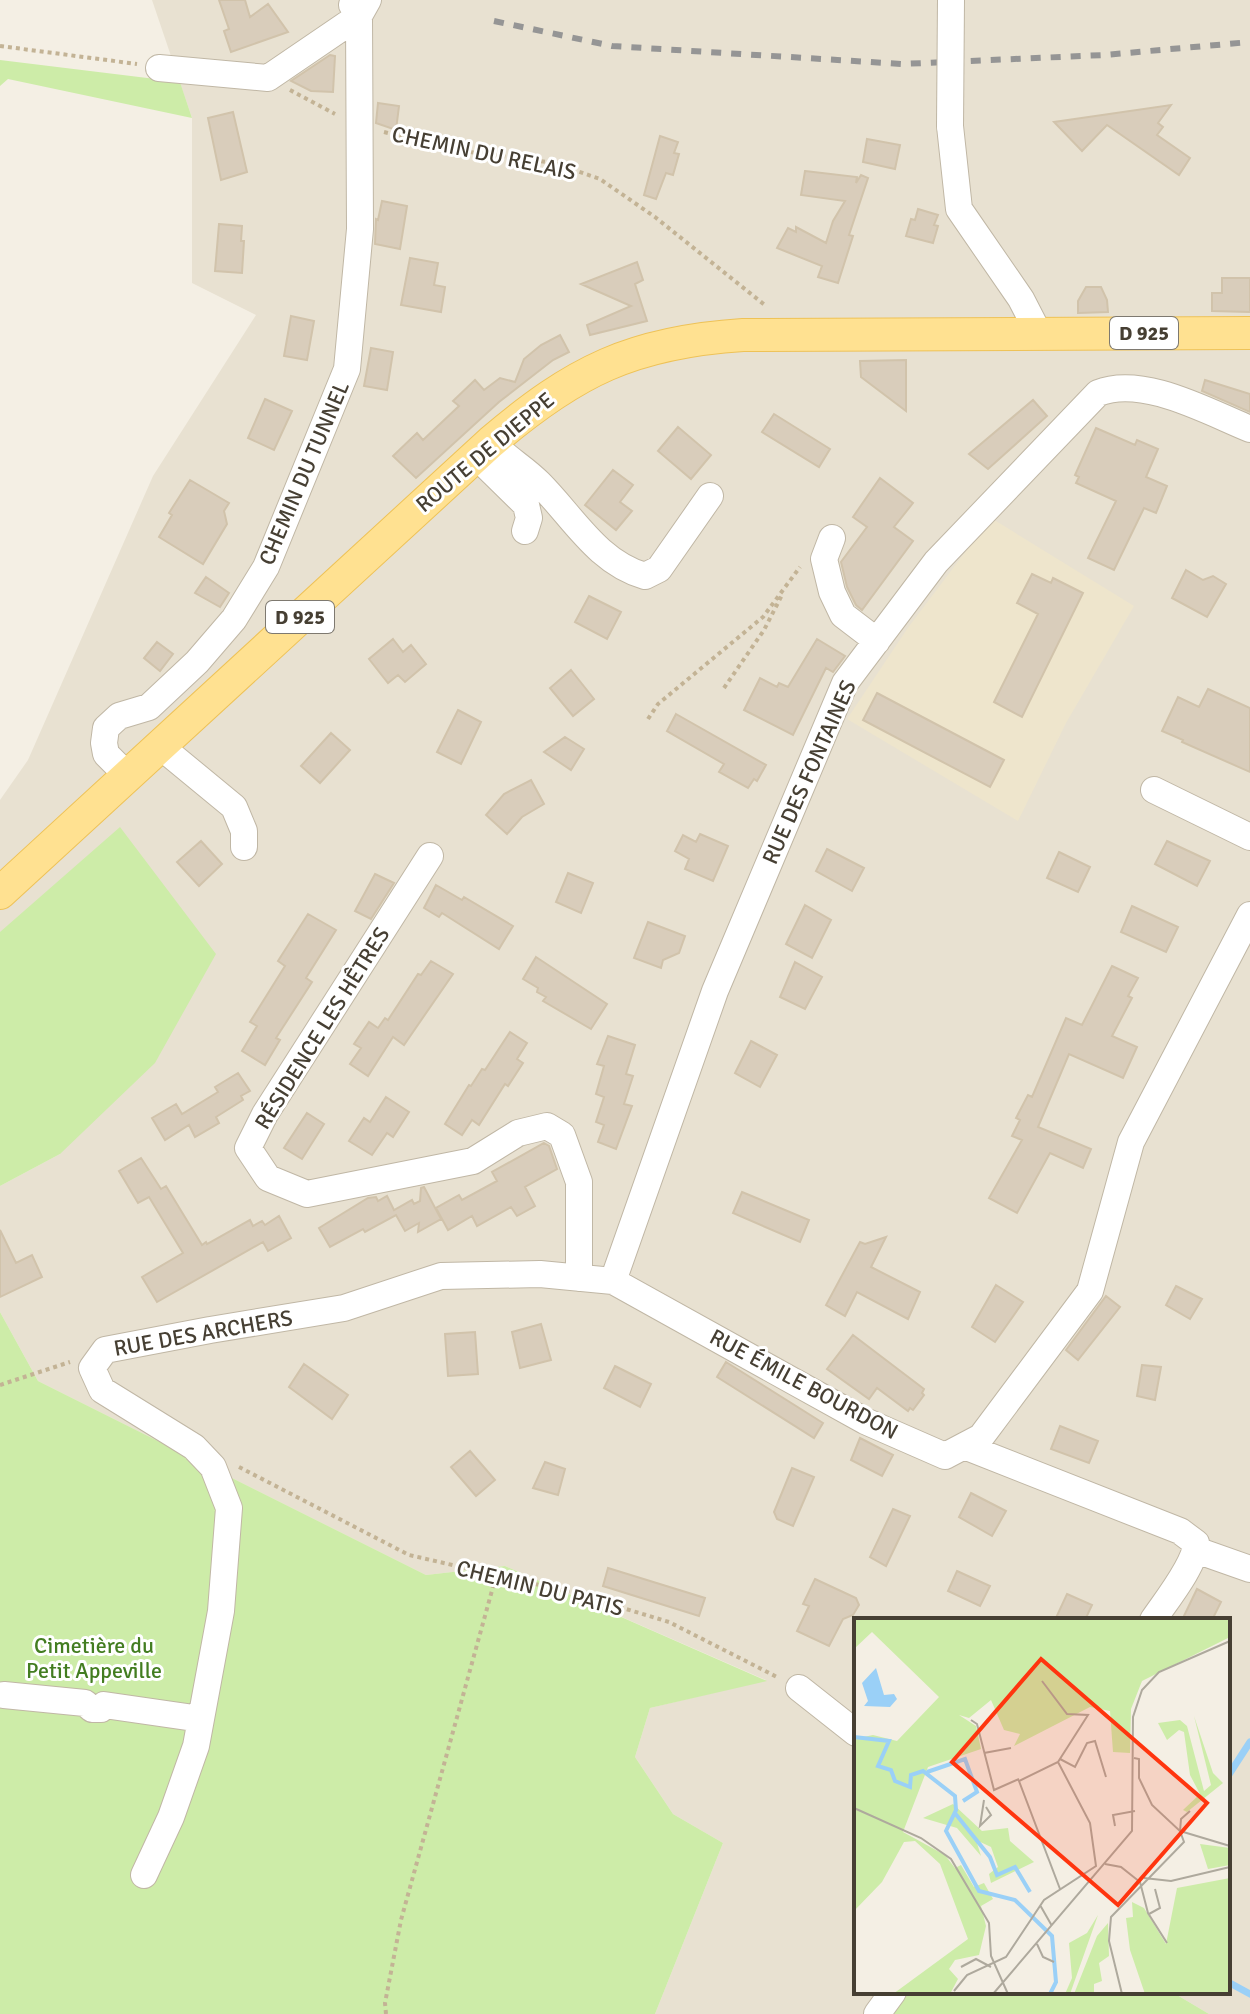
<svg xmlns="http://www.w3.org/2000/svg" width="1250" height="2014" font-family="Signika,sans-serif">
  <rect width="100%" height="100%" fill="#f4efe4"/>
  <!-- residential -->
  <path fill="#e8e1d1" d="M152 0H1250V2014H1209L1172 1992H1228V1620H856V1992H885L869 2014H655L723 1843 673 1814 635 1757 650 1708 766 1680 505 1566 426 1575 38 1381 0 1312V1186L60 1154 0 932V800L28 760 153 476 256 315 192 283V118Z"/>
  <!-- education -->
  <path fill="#eee5cc" d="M991 518 1134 606 1066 723 1018 821 847 719 907 629Z"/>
  <!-- green -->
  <path fill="#cdeca8" d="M0 60 180 82 192 118 8 79 0 86Z
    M120 827 216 954 155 1063 60 1154 0 1186V932Z
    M0 1312 38 1381 426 1575 505 1566 767 1681 650 1708 635 1757 673 1814 723 1843 655 2014H0Z
    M909 1992H1172L1209 2014H893Z"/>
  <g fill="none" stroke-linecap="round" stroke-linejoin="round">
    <!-- stream -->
    <path stroke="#9ad0f7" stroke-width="7" d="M1228 1776 1250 1742
      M1228 1982 1250 1994"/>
  </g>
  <!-- building -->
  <path fill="#d9cdbb" stroke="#d1c3ab" stroke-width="2" d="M219 0H245L250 17 268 4 288 32 231 52 224 31 229 29Z
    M330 55 335 56 333 92 311 91 291 81Z
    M378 103 399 106 396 130 376 123Z
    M1171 105 1158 123 1163 127 1157 135 1190 158 1179 175 1107 125 1082 151 1054 122Z
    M233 112 247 172 221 180 208 118Z
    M660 136 678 142 674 153 679 154 673 175 666 173 656 199 644 195Z
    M867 139 900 145 895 169 863 162Z
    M805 171 857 177 856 183 861 175 868 178 849 235 853 236 838 283 818 277 822 266 777 248 788 228 796 232V227L826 243 833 221 845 201 801 195Z
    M382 201 407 206 400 249 375 244 376 219 378 220Z
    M918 209 938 215 934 225 938 226 933 243 906 236 911 219 915 220Z
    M219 224 242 226 241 241H244L242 273 215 271Z
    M410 258 438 263 434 285 445 287 441 312 401 305Z
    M637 262 643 280 635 284 647 321 590 335 587 325 631 306 581 284Z
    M1222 278H1250V312L1212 311V293H1222Z
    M1086 287H1101L1107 300 1108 312 1078 313V301Z
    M291 316 314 321 307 360 284 356Z
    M560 335 569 352 553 360 499 402 416 478 393 456 417 433 423 440 459 406 453 401 475 380 484 390 500 378 515 382 524 359 541 345Z
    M371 348 393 352 387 390 364 386Z
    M906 360V411L861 377 860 361Z
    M1205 380 1250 394V412L1202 391Z
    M265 399 292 411 274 450 248 438Z
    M1033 400 1047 416 988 469 969 454Z
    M774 414 830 449 819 467 762 432Z
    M678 427 711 455 691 479 658 451Z
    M1096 428 1135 445 1137 440 1158 449 1146 477 1167 486 1156 513 1144 508 1114 570 1088 558 1116 501 1076 483 1079 477 1075 475Z
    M613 470 633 485 620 502 632 511 616 530 585 505Z
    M880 478 913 503 894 527 913 541 862 610 856 605 847 587 841 562 867 527 853 517Z
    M190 480 229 503 224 511 227 524 203 564 159 537 172 515 169 513Z
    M1186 570 1203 580 1213 576 1226 584 1207 617 1172 598Z
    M1032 574 1051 583 1053 578 1083 593 1022 717 994 702 1038 614 1017 603Z
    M206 577 229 593 220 607 195 593Z
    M589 596 621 612 607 639 575 622Z
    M393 639 403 652 411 645 426 664 405 682 398 675 388 683 369 659Z
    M817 639 845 656 833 672 826 668 793 735 744 710 760 678 777 687 779 683 788 687Z
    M157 642 173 654 160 671 144 658Z
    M571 670 594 699 573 716 550 688Z
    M1208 689 1250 708V772L1182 742 1183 740 1162 731 1178 697 1199 707Z
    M877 693 1004 760 990 787 863 720Z
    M458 710 481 722 461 764 437 752Z
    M676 714 766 765 757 781 754 779 748 788 719 772 724 764 667 731Z
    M331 733 350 750 320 783 301 766Z
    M565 737 584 749 571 770 544 752Z
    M531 780 544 804 522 817 507 834 486 815 504 794Z
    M700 834 728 846 713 881 685 869 689 859 675 851 683 835 696 842Z
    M201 841 222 864 199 886 177 862Z
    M1167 841 1210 861 1197 886 1155 864Z
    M827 849 864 868 852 891 816 871Z
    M1059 852 1090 867 1078 892 1047 878Z
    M568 873 593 883 581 913 556 902Z
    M375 874 394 883 371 919 355 911Z
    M436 885 462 900 464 897 513 926 499 949 442 913 439 917 424 908Z
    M805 905 831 920 812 958 786 944Z
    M1132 906 1178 927 1166 952 1121 932Z
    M308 914 336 930 306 978 312 982 276 1038 280 1040 265 1065 242 1051 257 1026 250 1022 285 966 278 961Z
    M648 922 685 936 679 953 663 960 661 968 634 958Z
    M536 957 607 1004 591 1029 543 1001 546 997 537 992 538 988 523 979Z
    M431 961 453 974 404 1045 393 1037 368 1076 350 1064 361 1048 354 1044 369 1022 378 1028 385 1018 388 1020 418 974 421 975Z
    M795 962 822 977 805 1009 780 997Z
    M1112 966 1138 978 1128 996 1132 998 1112 1036 1137 1047 1123 1078 1069 1054 1038 1127 1091 1149 1083 1168 1050 1153 1017 1213 989 1198 1022 1140 1012 1136 1020 1120 1016 1118 1028 1095 1032 1097 1066 1018 1082 1025Z
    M510 1032 527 1043 517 1059 523 1063 508 1086 505 1084 479 1125 472 1120 462 1135 445 1124 469 1085 471 1086 482 1069 485 1070Z
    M608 1036 635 1045 626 1074 633 1076 624 1104 632 1106 616 1149 598 1142 604 1125 596 1122 604 1097 596 1094 604 1066 597 1064Z
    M751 1041 777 1055 760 1087 735 1073Z
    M238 1073 250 1091 241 1096 243 1100 216 1117 219 1123 195 1137 189 1125 165 1140 152 1118 176 1104 182 1114 218 1092 215 1087Z
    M386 1097 409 1112 393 1137 387 1133 372 1155 349 1141 364 1118 370 1122Z
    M307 1113 324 1124 302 1159 284 1148Z
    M544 1143 549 1146 557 1169 525 1187 535 1206 517 1216 511 1207 477 1226 472 1216 448 1230 436 1208 459 1195 462 1200 497 1181 492 1172Z
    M141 1158 161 1189 166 1186 202 1245 206 1242 207 1244 250 1220 253 1226 262 1221 265 1225 279 1216 291 1238 268 1251 263 1242 157 1302 142 1277 183 1253 149 1197 138 1203 119 1171Z
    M424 1187 441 1219 418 1232 419 1223 405 1231 396 1215 365 1232 363 1229 330 1247 319 1228 368 1198 376 1197 378 1201 387 1196 394 1210 412 1200 414 1204 420 1201 421 1188Z
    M742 1192 809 1220 800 1242 733 1213Z
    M0 1230 16 1263 32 1255 42 1277 0 1297Z
    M886 1237 871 1267 920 1292 908 1319 857 1292 845 1316 826 1305 860 1242 865 1244Z
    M996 1285 1023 1302 995 1342 972 1327Z
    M1176 1286 1202 1299 1190 1319 1166 1305Z
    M1106 1296 1120 1307 1078 1360 1066 1350Z
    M541 1324 551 1360 520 1368 512 1332Z
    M475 1332 478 1374 448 1376 445 1334Z
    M853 1335 924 1389 922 1393 924 1395 913 1410 910 1408 908 1411 877 1388 869 1399 827 1369Z
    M726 1362 823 1423 814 1438 717 1377Z
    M304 1364 348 1395 332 1419 289 1387Z
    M1142 1365 1161 1367 1155 1400 1137 1396Z
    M615 1366 651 1384 640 1407 604 1388Z
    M1060 1426 1098 1441 1089 1463 1051 1449Z
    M860 1438 893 1455 882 1476 851 1460Z
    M470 1451 495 1480 476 1496 451 1467Z
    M545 1462 565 1469 558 1495 533 1488Z
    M792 1468 814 1477 793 1526 777 1519 774 1512Z
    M971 1493 1006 1511 992 1536 959 1517Z
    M893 1509 910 1516 886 1566 870 1557Z
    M608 1568 705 1598 699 1616 603 1586Z
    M957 1571 990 1586 980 1606 948 1591Z
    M815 1579 856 1598 859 1605 853 1615 843 1619 829 1646 797 1631 809 1606 803 1604Z
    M1197 1589 1221 1602 1212 1620H1182Z
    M1067 1594 1092 1605 1085 1620H1055Z"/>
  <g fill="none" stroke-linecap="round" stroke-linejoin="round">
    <!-- minor casing -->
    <g stroke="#c0b7a5" stroke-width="28">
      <path id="minor" d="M159 68 268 78 359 16 352 5
        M950 126 959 209 1021 299 1038 332
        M491 442C507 459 523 467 539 483 573 517 597 562 645 576L659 569 710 496
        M476 456 526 505 529 518 525 531
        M832 538 824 559 832 592 843 615 877 641
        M160 746 234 807 244 831V847
        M127 775 106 754 104 743 106 728 119 716 149 707 197 662 234 619 266 567 347 369 360 229 359 16 368 0
        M1154 790 1250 837
        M430 856 265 1114 248 1148 268 1178 307 1194 473 1161 518 1133 547 1126 562 1135 579 1182V1278
        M613 1281 715 991 845 683 936 562 1098 393C1143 375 1208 412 1250 429
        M964 1446 1180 1531 1196 1543C1196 1564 1165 1602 1153 1620
        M1196 1550 1250 1569
        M799 1688 856 1733
        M4 1695 85 1703 92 1709H101L104 1705 201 1719
        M144 1875 171 1817 196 1746 221 1611 229 1508 213 1467 194 1447 102 1390 92 1368 105 1350 210 1330 344 1308 441 1276 540 1274 613 1281 865 1421 945 1456 981 1437 1090 1291 1131 1142 1250 915
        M877 2014 893 1992"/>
    </g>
    <!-- major casing -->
    <g stroke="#eec257" stroke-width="34">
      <path id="major" d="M0 893 491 442C574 371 633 342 743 335L1250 333"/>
    </g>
    <!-- path -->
    <path stroke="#c3b395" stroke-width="4" stroke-dasharray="4 4" stroke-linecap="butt" d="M0 46 137 64
      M290 90 335 114
      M384 132 455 150 554 163 600 179 655 217 766 306
      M724 688 764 630 782 595
      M648 719 658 704 763 617 800 567
      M0 1385 70 1362
      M239 1467 409 1555 570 1592 669 1622 779 1678
      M386 2014 385 2003 401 1920 496 1576"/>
    <!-- minor -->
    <use href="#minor" stroke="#fff" stroke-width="26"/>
    <!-- major -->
    <use href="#major" stroke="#ffe191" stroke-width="32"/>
    <!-- rail -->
    <path stroke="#959595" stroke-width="6" stroke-dasharray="10 10" stroke-linecap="butt" d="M494 21 612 46 902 64 1104 55 1250 42"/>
    <!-- minor-bridge casing -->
    <g stroke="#c0b7a5" stroke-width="28" stroke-linecap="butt">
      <path id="minor-bridge" d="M950 126 951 0"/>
    </g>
    <!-- minor-bridge -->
    <use href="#minor-bridge" stroke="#fff" stroke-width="26"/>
  </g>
  <g text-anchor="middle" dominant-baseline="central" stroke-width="6" stroke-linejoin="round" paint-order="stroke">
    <!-- shield labels -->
    <g fill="#fff" stroke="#7e7970" stroke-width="2">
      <rect x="1110" y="317" width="68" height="32" rx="6"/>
      <rect x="266" y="601" width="68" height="32" rx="6"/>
    </g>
    <g font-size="20" font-weight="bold" fill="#463f33">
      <text x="1144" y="333">D 925</text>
      <text x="300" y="617">D 925</text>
    </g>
    <!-- street labels -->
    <g font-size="22" fill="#463f33" stroke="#fff">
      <text transform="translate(484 153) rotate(12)">CHEMIN DU RELAIS</text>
      <text transform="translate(485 452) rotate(-40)">ROUTE DE DIEPPE</text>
      <text transform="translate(304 473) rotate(-67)">CHEMIN DU TUNNEL</text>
      <text transform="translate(809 772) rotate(-66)">RUE DES FONTAINES</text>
      <text transform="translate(322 1028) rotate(-58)">RÉSIDENCE LES HÊTRES</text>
      <text transform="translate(203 1333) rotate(-10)">RUE DES ARCHERS</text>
      <text transform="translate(804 1384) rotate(28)">RUE ÉMILE BOURDON</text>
      <text transform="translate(540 1588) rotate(14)">CHEMIN DU PATIS</text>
    </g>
    <!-- park labels -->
    <g font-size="22" fill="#437d21" stroke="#fff">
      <text x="94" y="1645">Cimetière du<tspan x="94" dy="25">Petit Appeville</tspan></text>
    </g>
  </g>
  <!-- overview -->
  <g transform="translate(854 1618)">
    <rect width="376" height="376" fill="#f4efe4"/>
    <path d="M0 0H376V19L288 63 277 91 276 135 259 134 256 93 236 89 160 128 166 116 150 112 137 82 115 100 105 97 122 108 127 131 74 149 49 214 91 237 101 250 107 247 120 269 130 265 139 281 127 288 132 308 125 337 101 342 95 351 104 361 96 376H39L114 321 86 246 61 223 50 224 28 264 0 293V121L19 117 43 123 85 79 18 14 0 31ZM340 98 359 155 369 165 333 194 329 192 346 176 336 157 330 114 325 112 313 122 304 105 326 102 333 108 350 173 357 167ZM99 186 128 213 154 210 156 223 180 244 137 265 135 256 144 249 137 229 122 222 127 238 103 210 69 200ZM346 226 376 230V247L354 251ZM376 260V376H291L276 332 272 300 279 299 278 284 290 290 312 326 323 270ZM244 297 216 376H211L218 360 215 325 233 315ZM254 305 255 338 245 345 248 363 240 366V375L252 376H220L243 318Z" fill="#cdeca8"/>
    <path d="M22 50 30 77 40 76 43 81 36 89 10 88 14 83 8 65Z" fill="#9ad0f7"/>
    <path fill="none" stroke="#9ad0f7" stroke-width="4" d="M0 119 35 123 24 148 37 152 41 163 56 169 57 157 69 153 101 178 102 192 92 213 125 273 161 282 198 318 202 364 196 376M73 154 111 141 123 174 109 183M100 194 136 239 143 257 161 249 176 274"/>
    <path fill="none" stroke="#aea99d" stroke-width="2" d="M188 63 213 96 234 97 204 144 165 163 206 271M117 102 123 106 140 172 165 161M130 135 157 130M206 141 221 149 233 125 241 123 252 159M130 182 126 208 137 197 132 189M0 190 67 220 97 241 135 305 137 338 154 376M336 193 327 201 326 213 376 228M261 208 259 197 281 193M251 246 267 249 286 264 294 295 313 325M290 260 317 263 376 249M186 287 198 308M295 296 306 290 301 271M183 326 189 339 200 344M107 349 122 341 137 349M100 373 113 357 152 339 190 282 242 248 236 205 204 144M139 376 278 213 279 99 288 72 305 54 376 23M268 376 255 323 257 299 330 224 326 213 298 187 285 160V141L280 140"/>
    <path fill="#ff350f" fill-opacity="0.15" stroke="#ff350f" stroke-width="4" d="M187 41 353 185 264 287 98 144Z"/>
    <rect width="376" height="376" fill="none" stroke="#463f33" stroke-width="4"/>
  </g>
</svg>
